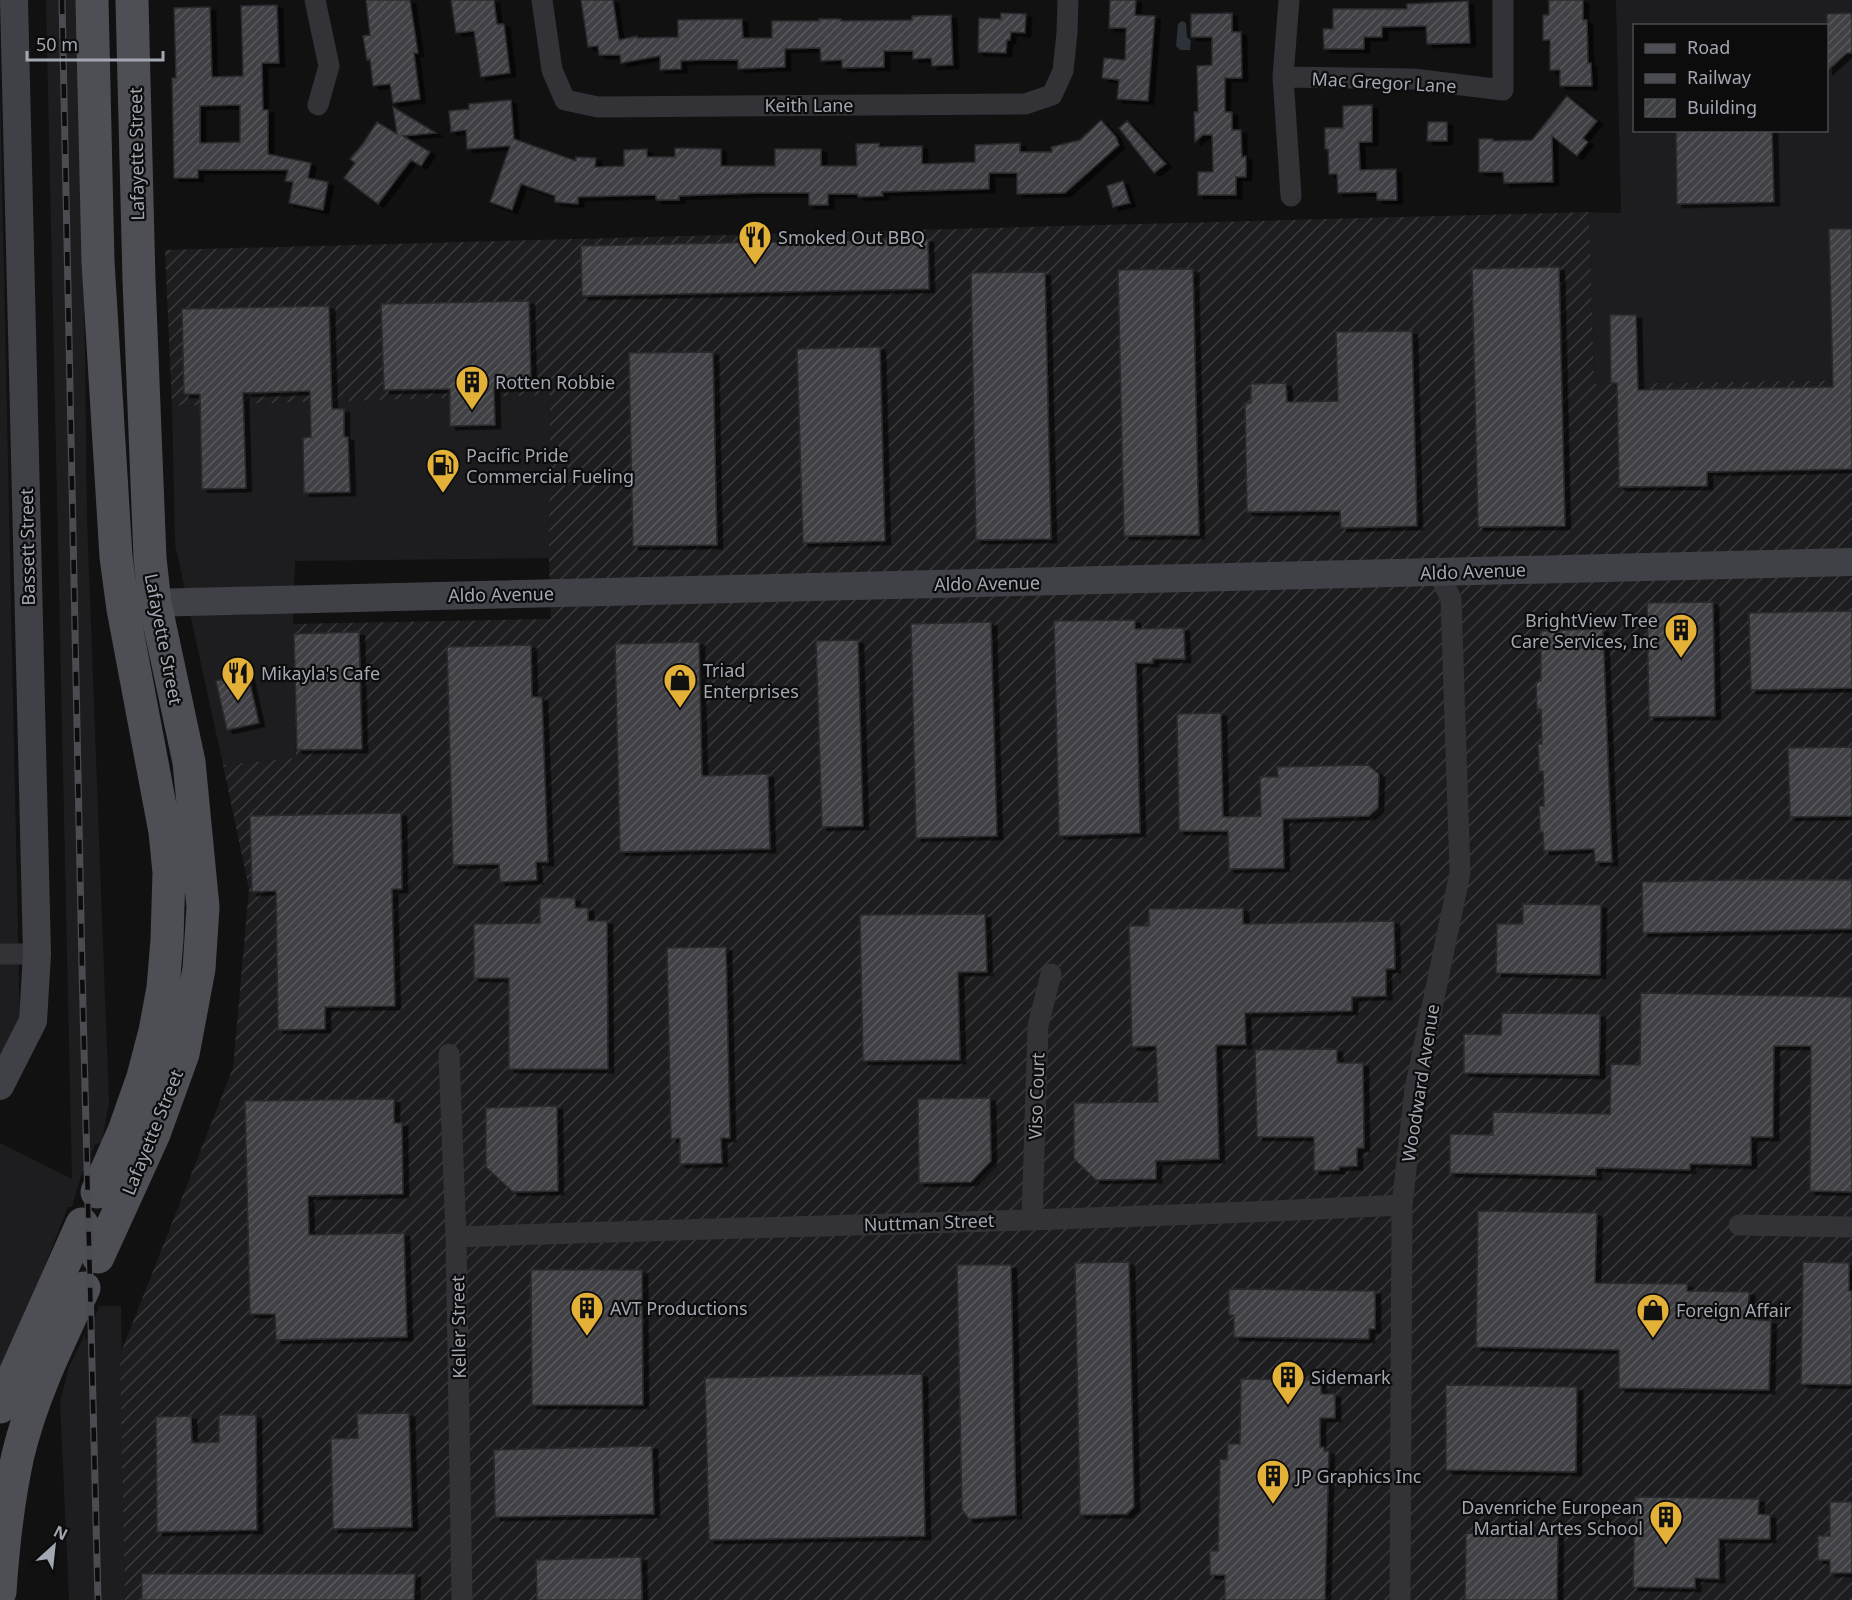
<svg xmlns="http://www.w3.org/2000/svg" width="1852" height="1600" font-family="'Noto Sans',sans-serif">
  <defs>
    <pattern id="industrial-furrows" width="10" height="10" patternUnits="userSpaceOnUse" patternTransform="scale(1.5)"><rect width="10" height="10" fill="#1d1d1f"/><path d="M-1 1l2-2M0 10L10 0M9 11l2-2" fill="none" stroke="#3b3b3d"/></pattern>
    <pattern id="building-hatch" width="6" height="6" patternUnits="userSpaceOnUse" patternTransform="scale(1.5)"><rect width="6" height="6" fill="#404145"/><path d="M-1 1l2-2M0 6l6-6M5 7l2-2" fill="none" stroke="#585a5d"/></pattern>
    <filter id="shadow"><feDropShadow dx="5.5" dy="3.5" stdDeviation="0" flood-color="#0009"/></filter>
  </defs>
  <rect width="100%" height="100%" fill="#111112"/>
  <!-- built -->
  <path fill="#1d1d1f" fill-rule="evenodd" d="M46 0H78L85 350 87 519 109 1102 102 1142 95 1145 81 1176 72 1207H68L0 1379V1143L72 1179Z
    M1616 0H1852V380L1594 384 1589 212 1621 213ZM1634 26H1826V130H1634Z
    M0 85 20 1028 0 1067Z
    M550 394 549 558 295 561 293 624 296 758 223 765 175 544 172 406Z
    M99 1306H121L125 1600H69L60 1401 69 1367 85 1334 86 1341Z"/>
  <!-- industrial -->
  <path fill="url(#industrial-furrows)" d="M1589 212 1594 384 1852 380V1600H125L120 1355 233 1068 249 889 223 765 296 758 293 624 551 619 549 558 550 395 172 406 165 250Z"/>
  <!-- water -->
  <path fill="#2b3239" d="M1182 21 1186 23 1187 37 1191 41 1190 50H1180L1176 46 1178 24Z"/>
  <!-- building -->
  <path fill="url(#building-hatch)" stroke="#2b2b2e" stroke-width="1.5" fill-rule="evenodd" filter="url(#shadow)" d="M366 0H410L418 53H414L420 99 393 103 390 84 373 86 370 59 367 60 363 36 370 35Z
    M451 0H494L497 24H504L510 73 481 77 474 31 456 33Z
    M581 0H613L619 40 637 36V38L678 37V20L742 19 743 38H772V21H819V19H841V21L912 20V16L951 15 953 65 932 66 931 58 913 59V51H884V67L842 68V60L821 61 820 48 785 49V67L738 69V60H702L681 61V69L660 70V56L621 63 620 55H599L598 46 588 47Z
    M1110 0H1136L1135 15 1155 16 1148 101 1117 99 1119 80 1102 78 1104 58 1125 60 1126 28H1109Z
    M1549 0H1583V20H1587L1588 63H1591L1592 86H1560V70H1550V40H1543V15H1549Z
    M1468 1 1470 43 1427 44 1426 26 1382 27V37H1364V49H1324L1323 29H1333V9H1407V4Z
    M277 5 279 63H262L263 110H268V154L311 163 308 178 328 182 323 210 289 203 293 182 285 181 288 170H198V178H174L172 78H176L174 8 210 7 212 77 243 76 241 6ZM240 105V142L200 143V106Z
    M1001 13 1026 14 1025 33 1011 32 1010 40H1007L1006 53 978 52 979 18 1001 19Z
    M1232 13V32H1241L1242 78H1225V112H1232V130H1241L1242 157 1246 156V177H1236V195H1198V172H1213L1212 135H1203L1195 142 1194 112H1198L1197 66 1212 65V37H1191V14Z
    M1852 13V53H1847L1827 71V14Z
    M1567 96 1597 121 1583 138 1588 142 1577 156 1552 136 1553 182 1504 183 1503 172H1479V139H1493V141L1532 140Z
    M511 100 514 139 576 161V157L596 158 595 167 624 166V150L647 149V157H675V148L721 149V166H775V149H821V166H857L856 144 879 143V147L922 146V164L975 162V145L1020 143V152H1052L1051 147 1080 140 1101 120 1116 137 1119 145 1065 193 1017 194V173H989V189L882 192 883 196 858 197V194H828V205H809V193H757L679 196V200H656V195L578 197V204L555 202V196L521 184 512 210 490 202 510 146 467 149 466 130 451 132 449 111 469 109V104Z
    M1372 105V142H1359L1360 170 1396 169 1397 200H1377V192L1338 193 1337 174H1329L1328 149H1325V128H1343V106Z
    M393 107 436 133 403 136 430 152 421 166 411 160 378 204 344 178 355 163 350 159 362 145 377 122 397 134Z
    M1127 121 1166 164 1154 173 1119 128Z
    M1428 122H1447V141H1427Z
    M1676 130H1772L1774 202 1677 204Z
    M1123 181 1130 203 1113 207 1107 186Z
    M1829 229H1852V469L1707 472V486L1619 487 1617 383H1611L1610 315H1636L1638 390 1833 387Z
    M928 239 929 289 582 296 581 246Z
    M1559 267 1565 526 1478 527 1472 269Z
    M1193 269 1199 535 1124 536 1118 270Z
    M1045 272 1051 539 976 540 971 273Z
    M529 301 531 387 494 388 495 425 450 426V389L384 390 381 304Z
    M329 306 332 409H344V437H348L350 492 304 493 303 438 311 437 310 391 243 393 246 488 202 489 200 394H184L182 309Z
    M1412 331 1417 526 1341 528 1340 511 1247 512 1245 403H1251V384L1286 383 1287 402 1338 401 1336 332Z
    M880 347 885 541 803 543 797 349Z
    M713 352 717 545 633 546 629 353Z
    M1713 602 1715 716 1649 717 1647 603Z
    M1852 611V688L1751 690 1749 613Z
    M1135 620V629L1184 628 1185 659H1153V663H1136L1140 833 1059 836 1054 621Z
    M991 622 997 836 916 838 911 624Z
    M1603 629 1612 862H1595L1594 849 1544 851 1543 832H1540V822L1539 806H1544L1543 771 1539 772V761L1538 744H1542L1541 709H1537L1536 682 1541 681V631Z
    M359 632 362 749 297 750 294 634Z
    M858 640 863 826 822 827 816 641Z
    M699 642 702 776 768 774 770 849 620 852 615 644Z
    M531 645 532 697H542L548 862H536L537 880 500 882 499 864 453 865 447 647Z
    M248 674 259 723 227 730 216 681Z
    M1221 713 1223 817 1261 816 1260 777H1278L1277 767 1368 765 1379 774 1378 808 1369 816 1283 819 1284 868 1229 869 1228 831H1179L1177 714Z
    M1852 747V816L1790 817 1788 748Z
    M401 813 402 889H392L395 1006 325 1007V1029L278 1030 276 891 252 892 250 816Z
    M1733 880H1852V929L1643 933 1642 882Z
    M540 898H575V908H588V921H607L608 1069H509V978H474V924L540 923Z
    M1523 904 1601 905 1600 975 1496 973 1497 924H1523Z
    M1243 908V924L1394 921 1395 969H1386V996L1352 997V1011L1245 1013 1246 1045H1216L1219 1159 1156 1161V1179L1096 1180 1074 1159V1103L1158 1102 1156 1046 1132 1047 1129 926H1149V909Z
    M985 914 987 972H958L960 1060 863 1061 860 915Z
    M726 947 730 1138H721L722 1163 680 1164V1138L671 1139 667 948Z
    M1641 993 1852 997V1192L1810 1191 1811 1046H1774L1773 1137H1751V1165L1690 1164V1170L1596 1168V1176L1450 1173V1134L1493 1135V1112L1610 1114 1611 1064 1640 1065Z
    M1502 1013 1600 1014 1599 1075 1464 1073V1034L1501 1035Z
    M1337 1049V1063H1363L1364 1148H1357V1166L1339 1167V1170L1314 1171V1137H1257L1255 1050Z
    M990 1098 991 1161 971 1182 919 1183 918 1099Z
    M394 1099V1123H402L403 1194 308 1196 309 1235 404 1233 407 1337 276 1340 275 1314H250L245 1101Z
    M557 1106 558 1191 513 1192 486 1167V1108Z
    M1478 1211 1597 1213 1595 1283 1687 1284V1291L1749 1292 1748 1319 1771 1321 1769 1390 1619 1388V1350L1476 1347Z
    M1129 1262 1134 1507 1127 1514 1080 1515 1075 1263Z
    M1803 1262 1849 1263V1291H1852V1385L1801 1384Z
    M957 1265H1011L1016 1515 969 1519 962 1510Z
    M531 1270H642L643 1405H532Z
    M1229 1289 1375 1291V1329H1369V1339L1234 1337V1315H1229Z
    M922 1374 925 1536 709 1540 705 1378Z
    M1241 1379 1321 1380V1394H1335V1418H1320V1447H1324V1451H1329L1325 1600H1225V1575H1210V1551H1218L1220 1459 1227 1460 1228 1444H1240Z
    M1446 1385 1577 1387 1576 1472 1446 1470Z
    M409 1413 412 1527 333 1529 331 1439 358 1438 357 1414Z
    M219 1415H256L257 1530 157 1532 156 1417 191 1416 192 1443 219 1442Z
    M652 1446 654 1514 495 1517 494 1450Z
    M1635 1497 1759 1499 1758 1514 1770 1515V1539H1719V1579L1695 1578V1588L1633 1587Z
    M1830 1502H1852V1573H1830V1560H1818V1536H1830Z
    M1466 1533 1558 1535 1557 1600H1465Z
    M641 1557 642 1600H537L536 1560Z
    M142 1574H415L414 1600H142Z"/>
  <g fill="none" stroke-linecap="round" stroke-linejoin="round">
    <!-- street -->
    <path stroke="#323237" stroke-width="21" d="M315 0 329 66 318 105
      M542 0 552 70 565 100 598 107 1025 104 1052 95 1063 71 1067 33 1068 0
      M1289 0 1283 77 1291 196
      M1283 77 1413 79 1503 90V0
      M0 954H37
      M449 1054 456 1237 462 1600
      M1032 1219 1038 1026 1051 974
      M1739 1225 1852 1227
      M456 1237C772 1226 1087 1221 1402 1205
      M1400 1600 1402 1205 1415 1089 1460 873 1451 599 1438 572"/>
    <!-- secondary -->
    <path stroke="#404146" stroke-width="28" d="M133 607 155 603 187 602 1852 562
      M0 1086 33 1021 37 954 14 0"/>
    <!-- primary -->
    <path stroke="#4e4f55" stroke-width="33" d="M92 0 98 262 116 557 123 609 165 832 169 872 167 940 163 988 155 1031 143 1077 124 1131 97 1192
      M98 1257 154 1134 183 1054 199 969 203 907 189 762 155 603 150 558 139 280 132 0
      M0 1407 82 1224
      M0 1592C3 1546 8 1500 18 1455 32 1396 59 1342 84 1288"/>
    <!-- rail casing -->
    <g stroke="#4b4c51" stroke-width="7">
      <path id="rail" d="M62 0 82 968 98 1600"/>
    </g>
    <!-- rail -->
    <use href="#rail" stroke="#0c0c0d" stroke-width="4.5" stroke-dasharray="14" stroke-linecap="butt"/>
  </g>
  <!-- icons -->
  <defs>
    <g id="restaurant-pin" transform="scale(1.725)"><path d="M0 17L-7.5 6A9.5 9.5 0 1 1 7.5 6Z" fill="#e3b137" stroke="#0c0c0d"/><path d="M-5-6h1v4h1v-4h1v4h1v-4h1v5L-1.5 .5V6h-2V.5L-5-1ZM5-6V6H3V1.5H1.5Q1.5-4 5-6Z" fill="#111"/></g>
    <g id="building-pin" transform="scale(1.725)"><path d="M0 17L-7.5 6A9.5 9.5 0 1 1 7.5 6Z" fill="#e3b137" stroke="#0c0c0d"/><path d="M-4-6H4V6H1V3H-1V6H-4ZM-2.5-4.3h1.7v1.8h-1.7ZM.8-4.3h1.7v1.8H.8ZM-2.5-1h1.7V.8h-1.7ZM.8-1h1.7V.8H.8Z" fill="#111"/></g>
    <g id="fuel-pin" transform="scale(1.725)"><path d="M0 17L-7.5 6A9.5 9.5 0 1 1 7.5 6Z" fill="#e3b137" stroke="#0c0c0d"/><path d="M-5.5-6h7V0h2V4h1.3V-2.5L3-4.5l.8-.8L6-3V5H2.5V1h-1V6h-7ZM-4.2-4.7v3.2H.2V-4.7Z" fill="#111"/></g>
    <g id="shop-pin" transform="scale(1.725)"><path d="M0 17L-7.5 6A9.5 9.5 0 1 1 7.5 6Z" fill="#e3b137" stroke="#0c0c0d"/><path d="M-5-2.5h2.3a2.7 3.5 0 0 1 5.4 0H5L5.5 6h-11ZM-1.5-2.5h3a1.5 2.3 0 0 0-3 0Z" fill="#111"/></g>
  </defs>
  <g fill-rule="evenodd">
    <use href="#restaurant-pin" x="755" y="237"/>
    <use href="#building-pin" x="472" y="382"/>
    <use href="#fuel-pin" x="443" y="465"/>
    <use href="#building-pin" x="1681" y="630"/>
    <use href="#restaurant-pin" x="238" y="673"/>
    <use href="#shop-pin" x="680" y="680"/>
    <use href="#building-pin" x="587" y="1308"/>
    <use href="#shop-pin" x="1653" y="1310"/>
    <use href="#building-pin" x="1288" y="1377"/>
    <use href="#building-pin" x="1273" y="1476"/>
    <use href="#building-pin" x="1666" y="1517"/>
  </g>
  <g text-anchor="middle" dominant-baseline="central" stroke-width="4.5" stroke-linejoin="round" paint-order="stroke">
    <!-- street labels -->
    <g font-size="18" fill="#a3a7b2" stroke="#0c0c0d">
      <text transform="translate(1384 82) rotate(3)">Mac Gregor Lane</text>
      <text x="809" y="105">Keith Lane</text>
      <text transform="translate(136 154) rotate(-91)">Lafayette Street</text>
      <text transform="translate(27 547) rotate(-91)">Bassett Street</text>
      <text transform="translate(1473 571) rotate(-2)">Aldo Avenue</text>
      <text transform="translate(987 583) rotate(-1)">Aldo Avenue</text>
      <text transform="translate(501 594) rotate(-1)">Aldo Avenue</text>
      <text transform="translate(164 639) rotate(79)">Lafayette Street</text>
      <text transform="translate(1420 1083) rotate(-81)">Woodward Avenue</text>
      <text transform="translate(1036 1096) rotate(-88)">Viso Court</text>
      <text transform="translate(152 1132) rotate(-68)">Lafayette Street</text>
      <text transform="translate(929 1222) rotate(-2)">Nuttman Street</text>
      <text transform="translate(458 1327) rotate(-91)">Keller Street</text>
    </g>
    <!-- poi labels -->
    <g font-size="18" fill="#a3a7b2" stroke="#0c0c0d" text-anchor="start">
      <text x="778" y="237">Smoked Out BBQ</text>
      <text x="495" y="382">Rotten Robbie</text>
      <text x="466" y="455">Pacific Pride<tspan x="466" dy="21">Commercial Fueling</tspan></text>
      <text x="1658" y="620" text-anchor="end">BrightView Tree<tspan x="1658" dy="21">Care Services, Inc</tspan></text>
      <text x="703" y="670">Triad<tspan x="703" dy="21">Enterprises</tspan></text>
      <text x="261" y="673">Mikayla's Cafe</text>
      <text x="610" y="1308">AVT Productions</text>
      <text x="1676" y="1310">Foreign Affair</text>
      <text x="1311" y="1377">Sidemark</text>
      <text x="1296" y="1476">JP Graphics Inc</text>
      <text x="1643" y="1507" text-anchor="end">Davenriche European<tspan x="1643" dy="21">Martial Artes School</tspan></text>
    </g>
  </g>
  <!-- legend -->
  <rect x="1633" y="24" width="195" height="108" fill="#0c0c0d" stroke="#484a4f" stroke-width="1.5"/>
  <rect x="1645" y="44" width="30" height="9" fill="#4e4f55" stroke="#484a4f" stroke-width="1.5"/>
  <text x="1687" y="54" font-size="18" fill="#a3a7b2">Road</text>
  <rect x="1645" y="74" width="30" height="9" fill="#4b4c51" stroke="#484a4f" stroke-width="1.5"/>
  <text x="1687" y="84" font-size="18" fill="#a3a7b2">Railway</text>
  <rect x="1645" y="99" width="30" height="18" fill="url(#building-hatch)" stroke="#484a4f" stroke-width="1.5"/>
  <text x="1687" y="114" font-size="18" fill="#a3a7b2">Building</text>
  <!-- north arrow -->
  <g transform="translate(54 1546) rotate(27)" stroke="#0c0c0d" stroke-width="4.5" paint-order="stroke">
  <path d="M0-4.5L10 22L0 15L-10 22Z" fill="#a3a7b2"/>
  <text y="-9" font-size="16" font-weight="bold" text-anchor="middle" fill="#a3a7b2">N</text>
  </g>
  <!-- scale -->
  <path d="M27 51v9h136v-9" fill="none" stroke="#a3a7b2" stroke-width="3"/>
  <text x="36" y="51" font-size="18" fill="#a3a7b2" stroke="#0c0c0d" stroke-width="4.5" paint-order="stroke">50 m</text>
</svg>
